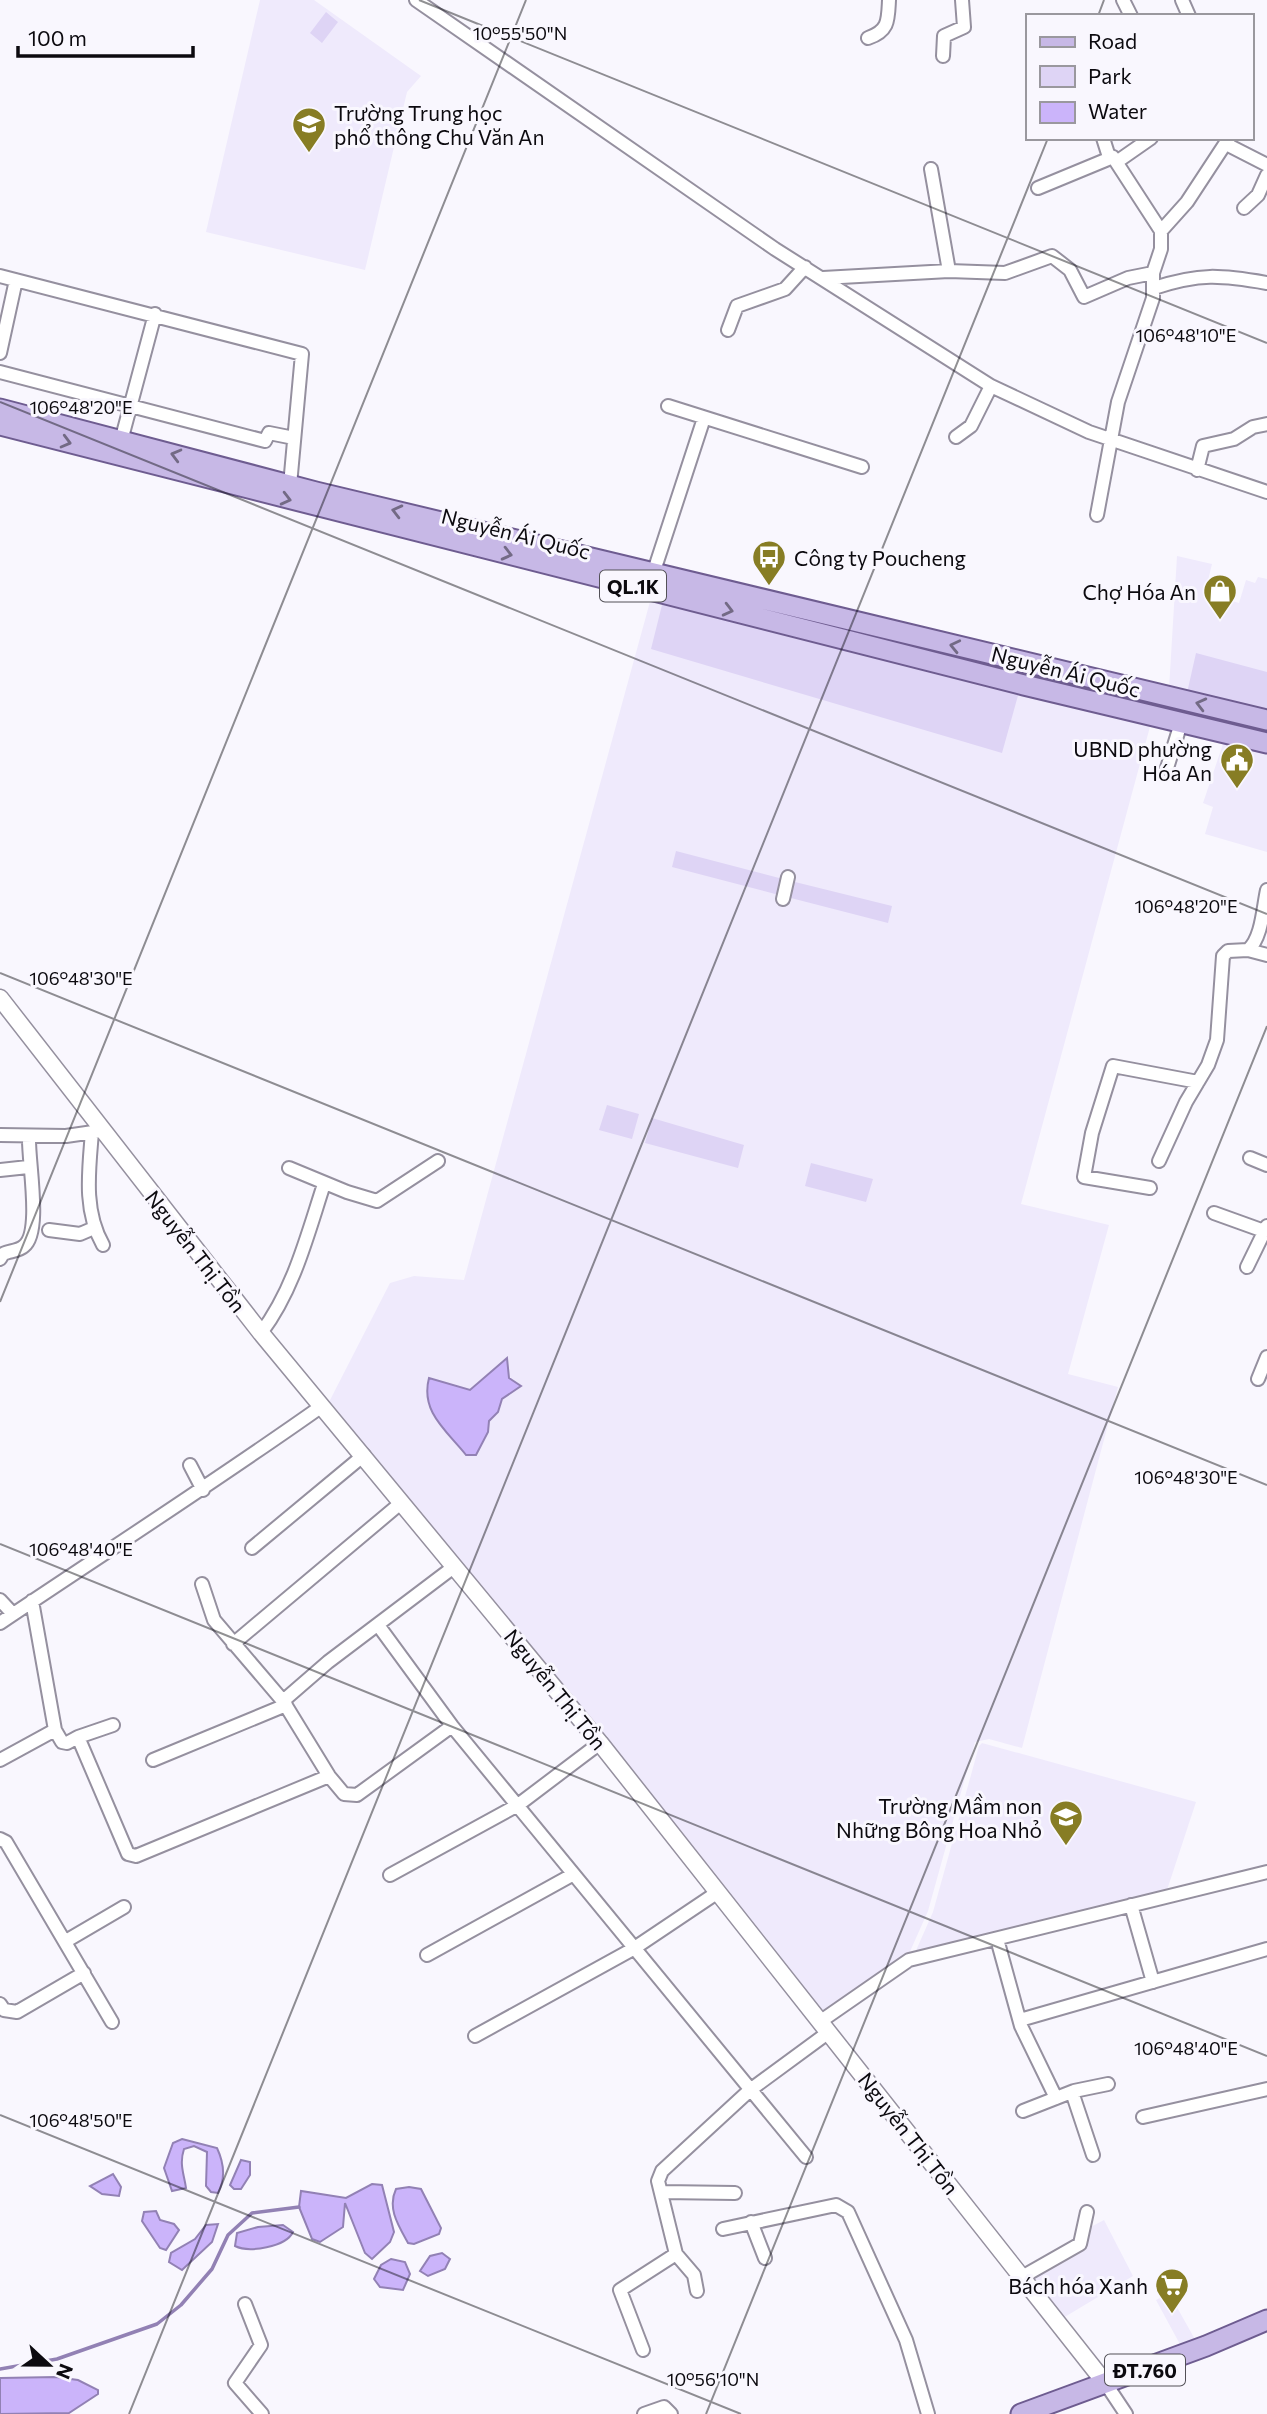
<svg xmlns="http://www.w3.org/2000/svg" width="1267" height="2414" font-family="Commissioner,sans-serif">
  <rect width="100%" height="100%" fill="#f9f7fe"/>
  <!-- built -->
  <path fill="#efeafc" d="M260 0H314L421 76 407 92 365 270 206 232Z
    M1177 556 1212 564 1205 593 1239 603 1246 580 1255 583 1258 577 1267 579V713L1169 689Z
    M651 598 1151 723 1021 1204 1109 1225 1068 1374 1118 1387 1022 1748 989 1739 975 1742 928 1911 908 1956 824 2015 614 1750 328 1404 390 1283 414 1276 464 1280Z
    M1224 741 1267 750V852L1205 834 1213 807 1203 803Z
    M982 1743 1196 1802 1166 1893 914 1955 933 1912 979 1746Z
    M1104 2220 1133 2276 1063 2318 1031 2277 1083 2248 1087 2229Z
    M1169 2293 1197 2343 1182 2348 1156 2300Z"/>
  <!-- green -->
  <path fill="#ded4f5" d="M326 12 338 22 322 43 310 33Z
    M663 601 1019 692 1002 753 651 649Z
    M1196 653 1267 672V713L1187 693Z
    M676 851 783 879 779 895 672 867Z
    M791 881 892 906 888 923 787 897Z
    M607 1105 639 1114 632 1139 599 1130Z
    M652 1118 744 1145 738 1168 645 1143Z
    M811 1163 873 1179 866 1202 805 1186Z"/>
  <!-- water -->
  <path fill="#cbb4fa" stroke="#9281b4" stroke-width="2" d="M507 1358 509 1378 521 1386 502 1399 498 1412 489 1421 488 1432 476 1455H466C447 1431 420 1412 429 1378L470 1390Z
    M182 2139 217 2148C224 2163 226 2178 218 2193L211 2192 206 2186 207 2152 194 2146 184 2149C179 2164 184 2174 186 2188L172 2191 164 2168 173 2143Z
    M241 2160 250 2162V2175L241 2189H234L230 2185Z
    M113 2174 121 2187 119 2196 102 2194 90 2186Z
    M372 2184 382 2185 394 2232 390 2242 372 2259 365 2253 345 2203 343 2227 320 2242 312 2239 299 2207 301 2191 346 2198Z
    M409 2187 421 2189 441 2228 439 2234 414 2244 408 2243C398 2225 387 2208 396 2189Z
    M156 2211 160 2220 174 2224 179 2230 166 2250 160 2248 142 2221 144 2212Z
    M218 2224 212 2242 182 2270 169 2262 171 2253 195 2239 206 2225Z
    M283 2225 293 2232C286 2247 249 2253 235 2246L237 2233 258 2227Z
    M442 2253 450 2259 445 2269 428 2276 420 2271 430 2256Z
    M391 2259 405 2262 410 2274 403 2290 380 2287 374 2279 381 2265Z
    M56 2377 78 2380 98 2390V2394L69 2413 0 2414V2378Z"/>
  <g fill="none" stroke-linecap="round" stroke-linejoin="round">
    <!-- stream -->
    <path stroke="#9281b4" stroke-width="3.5" d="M0 2369 57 2359 157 2324 181 2305 212 2269 228 2235 252 2213 299 2207"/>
    <!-- minor casing -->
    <g stroke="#95909f" stroke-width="16">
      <path id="minor" d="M416 0 775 249 991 386 1089 432 1267 492
        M1123 0 1131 16
        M1182 0 1189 16
        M868 38C889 31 888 20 889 0
        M943 56 944 36 964 27 962 0
        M1103 138 1109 157
        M1226 144 1267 165
        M1118 161 1151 138
        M931 169 949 271
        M1038 188 1113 157 1161 231
        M1244 208 1258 195 1267 175
        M0 276 302 354 290 485
        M823 278 949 271 1005 273 1052 256 1070 270 1084 297 1128 278 1153 273
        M1154 288C1200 273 1220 275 1267 283
        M728 330 737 306 785 289 805 267
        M0 353 16 280
        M0 372 265 441 269 433 294 438
        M668 406 862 467
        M956 437 971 426 991 386
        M121 441 155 314
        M1197 470 1203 446 1234 439 1253 427 1267 424
        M1097 515 1118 402 1153 298V273L1161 249V231L1187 202 1229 138
        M653 574 704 418
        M1167 768 1181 723
        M783 899 788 877
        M1248 950C1262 938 1263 908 1267 890
        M92 1132C89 1170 83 1210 103 1245
        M0 1135 66 1136 100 1131
        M1250 1158 1267 1165
        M1159 1161 1186 1102 1208 1065 1217 1040 1223 956 1228 951 1248 950 1267 955
        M289 1168 347 1192 377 1201 438 1161
        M0 1170 28 1167
        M1150 1188 1084 1177 1092 1133 1113 1066 1198 1082
        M1214 1213 1264 1231
        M49 1230 80 1234 94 1228
        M0 1259 3 1254C9 1251 19 1251 24 1246 42 1232 28 1161 29 1137
        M1247 1267 1267 1226
        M261 1333C294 1289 307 1236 324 1184
        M1258 1379 1267 1357
        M190 1465 203 1490
        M252 1548 364 1455
        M202 1584 214 1620 283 1701 329 1776 344 1794 357 1795 452 1726
        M0 1600 13 1614
        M32 1601 55 1730 62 1742 67 1743 78 1737 128 1854 136 1856 329 1776
        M0 1623C107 1551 216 1481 322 1406
        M378 1625 452 1726 806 2157
        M233 1644 402 1502
        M283 1701 328 1662 455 1566
        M78 1737 113 1725
        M0 1760 55 1730
        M153 1760 286 1705
        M0 1839 6 1842 112 2022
        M390 1875 518 1805 600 1743
        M1131 1905 1153 1982
        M997 1939 1021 2026 1056 2098
        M66 1941 124 1907
        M427 1955 572 1875
        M0 2004 4 2010 17 2012 84 1973
        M1020 2020 1267 1949
        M821 2021 909 1960 1267 1872
        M475 2036 633 1949 718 1892
        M1072 2092 1093 2155
        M1023 2111 1074 2091 1108 2084
        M1143 2117 1267 2089
        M662 2192 735 2193
        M751 2222 765 2258
        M723 2229 836 2205 848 2212 906 2340 928 2414
        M676 2254 694 2275 697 2291
        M1022 2277 1080 2244 1087 2212
        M245 2304 261 2345 235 2383 262 2414
        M643 2350 620 2290 676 2254 658 2181 662 2171 750 2090 829 2032
        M1106 2384 1126 2414
        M644 2414 664 2407 671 2414"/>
    </g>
    <!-- tertiary casing -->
    <g stroke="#95909f" stroke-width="19">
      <path id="tertiary" d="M0 998 261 1333 600 1743 1106 2384"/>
    </g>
    <!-- primary casing -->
    <g stroke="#6e5c90" stroke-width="23">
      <path id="primary" d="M0 409 316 492 1267 720
        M0 425 1024 685 1267 743
        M1021 2414 1206 2346 1267 2320"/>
    </g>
    <!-- minor -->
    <use href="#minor" stroke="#fff" stroke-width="12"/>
    <!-- tertiary -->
    <use href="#tertiary" stroke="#fff" stroke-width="16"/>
    <!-- primary -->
    <use href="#primary" stroke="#c7b8e6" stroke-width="19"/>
  </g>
  <!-- one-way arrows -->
  <defs><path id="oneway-chevron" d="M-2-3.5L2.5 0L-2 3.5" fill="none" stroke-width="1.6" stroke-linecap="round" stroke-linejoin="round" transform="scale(1.75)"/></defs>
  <g stroke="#736a85">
    <use href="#oneway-chevron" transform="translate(66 442) rotate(15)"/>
    <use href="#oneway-chevron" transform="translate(176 455) rotate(-165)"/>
    <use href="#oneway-chevron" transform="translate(286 499) rotate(14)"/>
    <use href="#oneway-chevron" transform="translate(397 511) rotate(-166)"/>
    <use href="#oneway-chevron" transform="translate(507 554) rotate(14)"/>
    <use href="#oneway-chevron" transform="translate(728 610) rotate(14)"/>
    <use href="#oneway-chevron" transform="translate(955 646) rotate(-167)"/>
    <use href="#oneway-chevron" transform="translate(1201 704) rotate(-166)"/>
  </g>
  <!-- ticks -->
  <path fill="none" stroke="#0c0a0f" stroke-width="2" stroke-opacity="0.45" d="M419 0 1267 343M1098 16 1104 0M0 402 1267 914M0 973 1267 1485M0 1302 526 0M0 1544 1267 2056M0 2115 741 2414M129 2414 1048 138M706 2414 1267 1026"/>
  <!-- icons -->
  <defs>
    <g id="school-pin" transform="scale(1.75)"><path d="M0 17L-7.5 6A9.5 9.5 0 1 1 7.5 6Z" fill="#877d24" stroke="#f9f7fe"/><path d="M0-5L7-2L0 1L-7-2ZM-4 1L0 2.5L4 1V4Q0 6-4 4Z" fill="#fff"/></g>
    <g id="bus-pin" transform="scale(1.75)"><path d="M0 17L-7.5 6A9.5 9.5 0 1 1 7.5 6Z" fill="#877d24" stroke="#f9f7fe"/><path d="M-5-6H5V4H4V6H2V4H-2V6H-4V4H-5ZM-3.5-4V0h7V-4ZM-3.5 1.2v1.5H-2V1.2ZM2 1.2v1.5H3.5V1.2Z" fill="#fff"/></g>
    <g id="shop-pin" transform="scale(1.75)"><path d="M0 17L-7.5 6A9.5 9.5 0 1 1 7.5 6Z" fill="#877d24" stroke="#f9f7fe"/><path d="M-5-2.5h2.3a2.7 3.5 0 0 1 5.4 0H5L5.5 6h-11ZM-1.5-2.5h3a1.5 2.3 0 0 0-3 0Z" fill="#fff"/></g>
    <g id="civic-pin" transform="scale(1.75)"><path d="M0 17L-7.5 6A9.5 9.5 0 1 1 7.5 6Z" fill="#877d24" stroke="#f9f7fe"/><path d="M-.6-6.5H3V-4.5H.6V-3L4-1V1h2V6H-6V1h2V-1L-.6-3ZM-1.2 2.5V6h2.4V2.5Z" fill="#fff"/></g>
    <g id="supermarket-pin" transform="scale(1.75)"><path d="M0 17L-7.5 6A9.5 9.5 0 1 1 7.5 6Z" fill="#877d24" stroke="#f9f7fe"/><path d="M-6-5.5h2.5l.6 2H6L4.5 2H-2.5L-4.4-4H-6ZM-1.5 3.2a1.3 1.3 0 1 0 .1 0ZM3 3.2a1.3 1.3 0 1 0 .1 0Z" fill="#fff"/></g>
  </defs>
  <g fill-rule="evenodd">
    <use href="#school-pin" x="309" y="124"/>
    <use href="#bus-pin" x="769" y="557"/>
    <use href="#shop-pin" x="1220" y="591"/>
    <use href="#civic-pin" x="1237" y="760"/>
    <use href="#school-pin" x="1066" y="1817"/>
    <use href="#supermarket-pin" x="1172" y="2285"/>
  </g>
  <g text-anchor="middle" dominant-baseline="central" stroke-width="6" stroke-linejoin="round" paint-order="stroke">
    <!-- shield labels -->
    <g fill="#f9f7fe" stroke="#535157" stroke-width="2">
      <rect x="600" y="570.5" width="66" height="31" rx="5"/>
      <rect x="1105" y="2354.5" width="80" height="31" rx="5"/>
    </g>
    <g font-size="19" font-weight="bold" fill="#0c0a0f">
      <text x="633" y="586">QL.1K</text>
      <text x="1145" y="2370">ĐT.760</text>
    </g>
    <!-- poi labels -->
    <g font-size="21" fill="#0c0a0f" stroke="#f9f7fe" text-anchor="end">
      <text x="334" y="112" text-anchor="start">Trường Trung học<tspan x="334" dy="24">phổ thông Chu Văn An</tspan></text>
      <text x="794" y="557" text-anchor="start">Công ty Poucheng</text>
      <text x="1196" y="591">Chợ Hóa An</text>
      <text x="1212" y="748">UBND phường<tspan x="1212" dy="24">Hóa An</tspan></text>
      <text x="1042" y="1805">Trường Mầm non<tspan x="1042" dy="24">Những Bông Hoa Nhỏ</tspan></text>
      <text x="1148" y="2285">Bách hóa Xanh</text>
    </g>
    <!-- street labels -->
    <g font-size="21" fill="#0c0a0f" stroke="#f9f7fe">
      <text transform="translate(516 533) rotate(14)">Nguyễn Ái Quốc</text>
      <text transform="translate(1066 671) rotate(14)">Nguyễn Ái Quốc</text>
      <text transform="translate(196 1251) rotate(52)">Nguyễn Thị Tồn</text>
      <text transform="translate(556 1689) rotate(51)">Nguyễn Thị Tồn</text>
      <text transform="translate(909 2133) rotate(52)">Nguyễn Thị Tồn</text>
    </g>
  </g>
  <g font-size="18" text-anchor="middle" fill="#0c0a0f" stroke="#f9f7fe" stroke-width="6" stroke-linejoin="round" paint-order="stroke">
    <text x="520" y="40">10°55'50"N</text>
    <text x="1186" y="342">106°48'10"E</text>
    <text x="81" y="414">106°48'20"E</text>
    <text x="1186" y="913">106°48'20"E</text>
    <text x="81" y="985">106°48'30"E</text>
    <text x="1186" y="1484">106°48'30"E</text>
    <text x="81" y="1556">106°48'40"E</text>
    <text x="1186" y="2055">106°48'40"E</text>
    <text x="81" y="2127">106°48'50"E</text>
    <text x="713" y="2386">10°56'10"N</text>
  </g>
  <!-- legend -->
  <rect x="1026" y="14" width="228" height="126" fill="#f9f7fe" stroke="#9a989e" stroke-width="2"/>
  <rect x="1040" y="37" width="35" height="10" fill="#c7b8e6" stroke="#9a989e" stroke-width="2"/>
  <text x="1088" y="49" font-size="21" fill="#0c0a0f">Road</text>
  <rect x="1040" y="66" width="35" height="21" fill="#ded4f5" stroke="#9a989e" stroke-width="2"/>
  <text x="1088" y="84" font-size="21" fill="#0c0a0f">Park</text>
  <rect x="1040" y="102" width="35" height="21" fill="#cbb4fa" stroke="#9a989e" stroke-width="2"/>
  <text x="1088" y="119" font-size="21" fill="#0c0a0f">Water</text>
  <!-- north arrow -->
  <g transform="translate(49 2365) rotate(112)" stroke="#f9f7fe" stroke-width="5" paint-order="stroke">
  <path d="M0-5L12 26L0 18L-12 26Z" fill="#0c0a0f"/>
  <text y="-10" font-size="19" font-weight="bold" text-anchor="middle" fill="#0c0a0f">N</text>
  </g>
  <!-- scale -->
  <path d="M18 46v10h175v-10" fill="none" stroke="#0c0a0f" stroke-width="3.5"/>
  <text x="28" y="46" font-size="21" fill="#0c0a0f" stroke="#f9f7fe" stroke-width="5" paint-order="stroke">100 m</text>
</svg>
